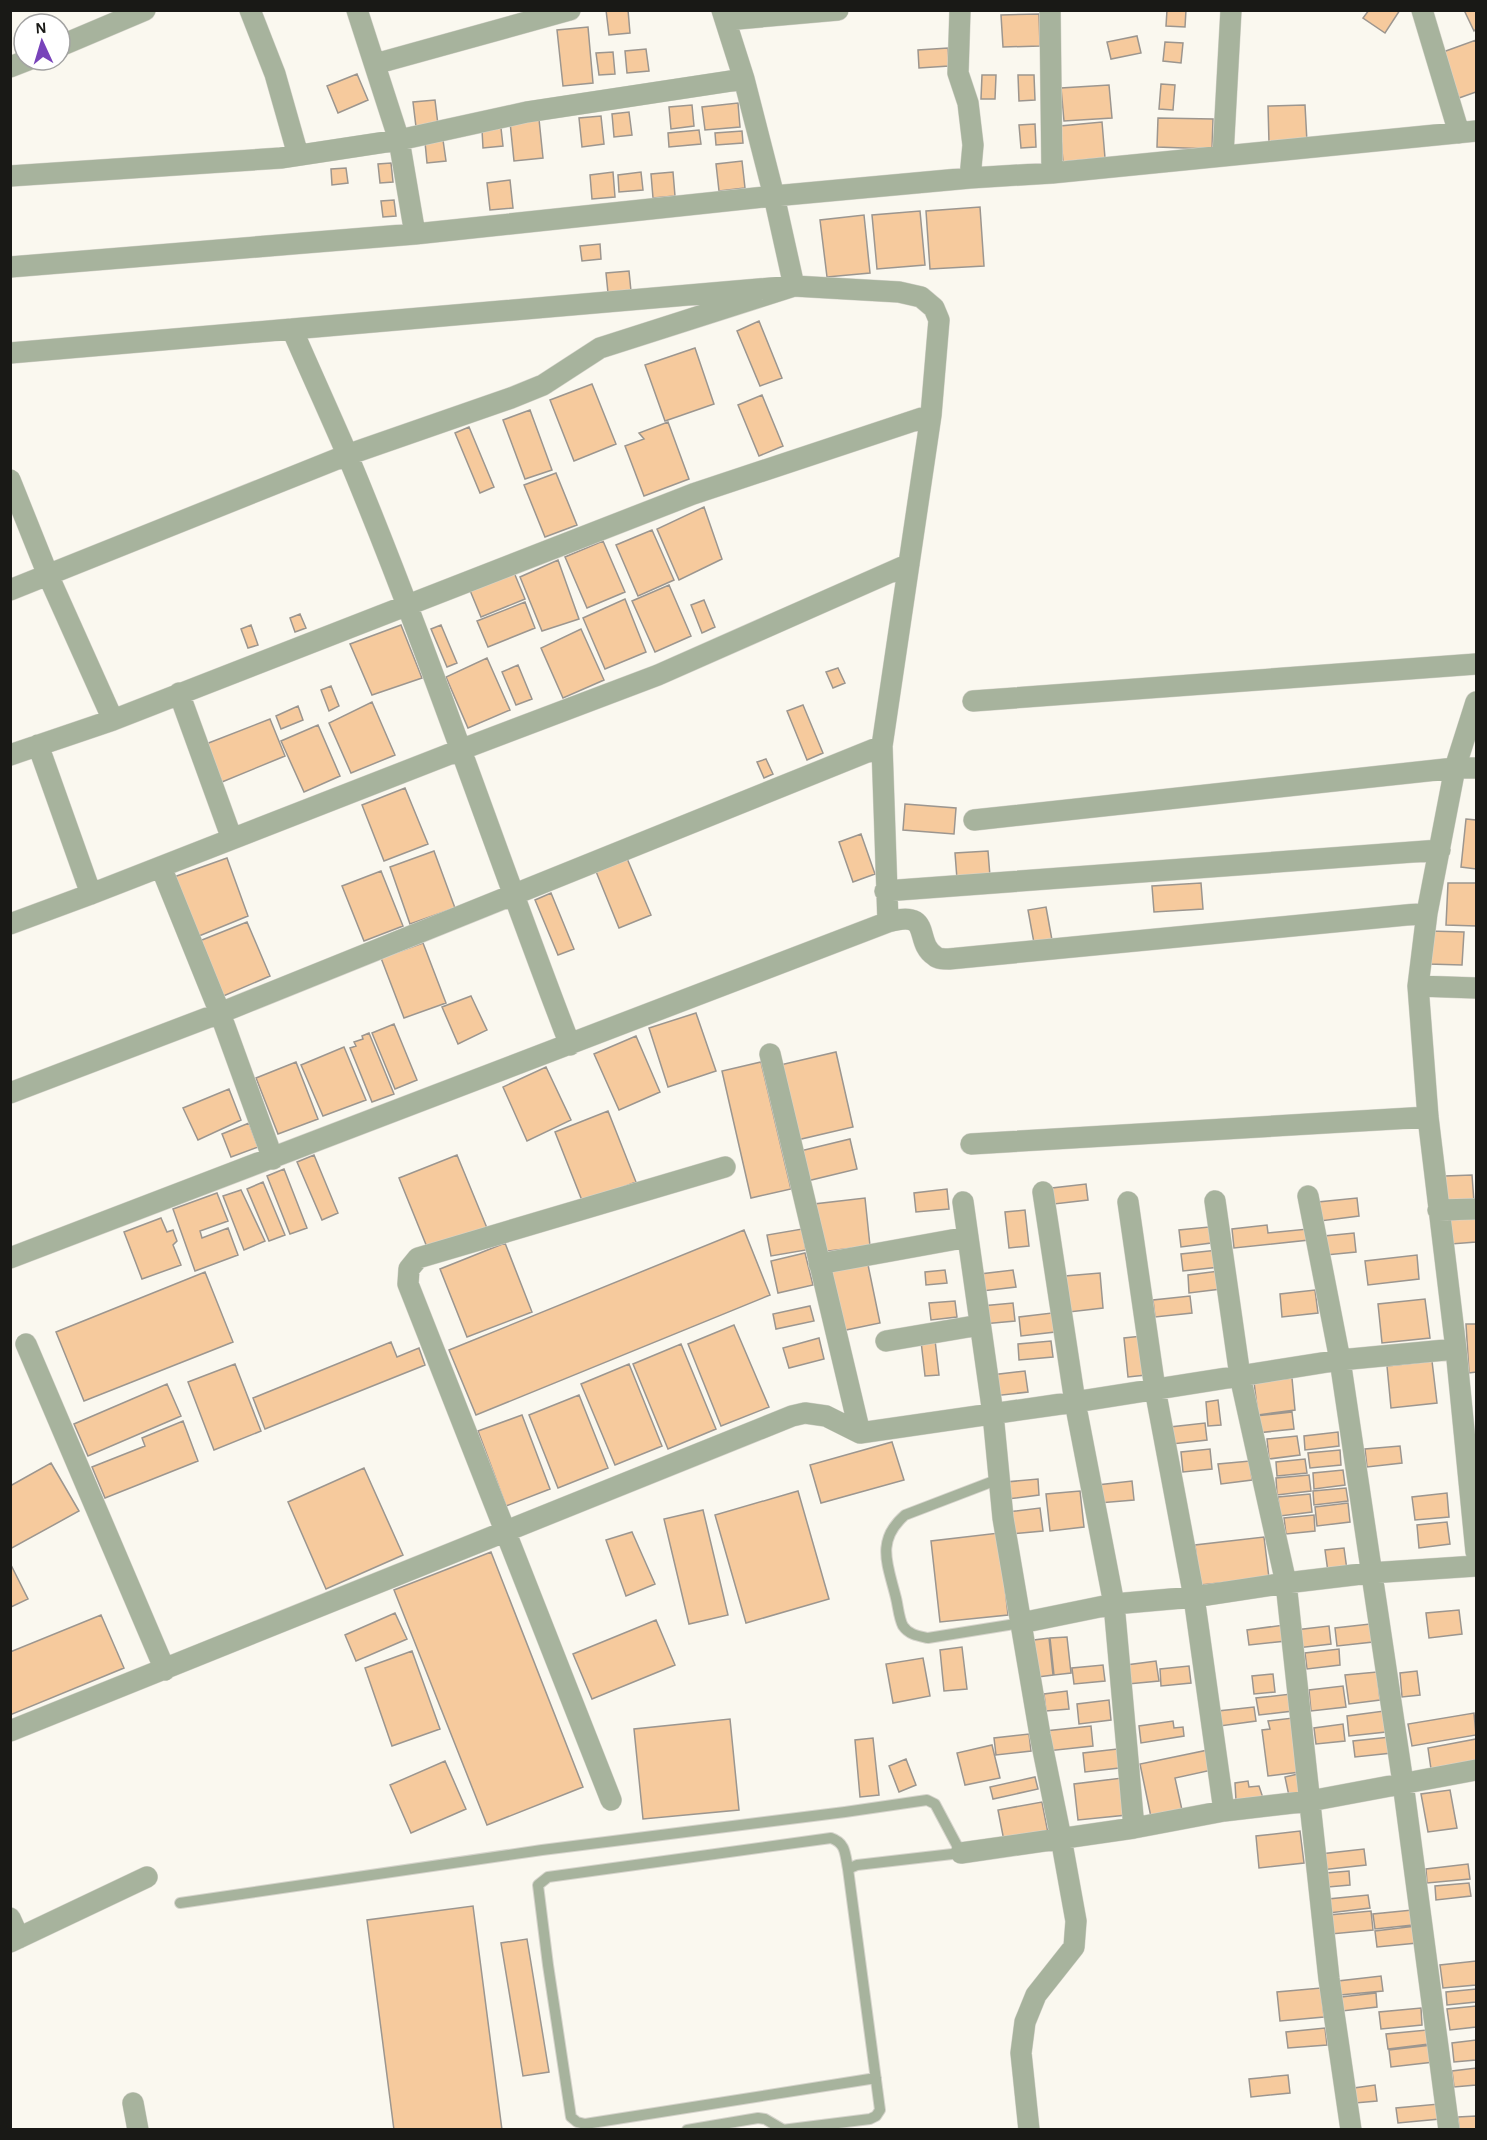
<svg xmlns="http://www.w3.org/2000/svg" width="1487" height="2140" font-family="'Alegreya Sans',sans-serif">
  <rect width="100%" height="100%" fill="#faf8ef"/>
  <!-- building -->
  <path fill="#f6ca9d" stroke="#9c968f" stroke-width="1.5" d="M606 10H628L630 33 609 35Z
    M1167 10H1186L1185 27 1166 26Z
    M1369 10H1400L1385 33 1363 18Z
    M1464 10H1476V29L1474 31Z
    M1039 14 1040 46 1003 47 1001 15Z
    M588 27 593 83 563 86 557 30Z
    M1137 36 1141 53 1111 59 1107 42Z
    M1476 40V92L1459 98 1443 52Z
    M1165 42 1183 43 1181 63 1163 61Z
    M948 48 949 66 919 68 918 50Z
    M646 49 649 71 627 73 625 51Z
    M613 52 615 74 599 75 596 53Z
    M357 74 368 100 338 113 327 86Z
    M982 75H996L995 99H981Z
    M1018 75H1034L1035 100 1019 101Z
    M1161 84 1175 85 1173 110 1159 109Z
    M1109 85 1112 118 1064 121 1061 88Z
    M435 100 438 125 416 127 413 102Z
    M738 103 740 127 705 130 702 107Z
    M692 105 694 126 671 129 669 107Z
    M1305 105 1307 142 1269 143 1268 106Z
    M629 112 632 135 614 137 612 114Z
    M601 116 604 144 582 147 579 118Z
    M1158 118 1213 119 1212 149 1157 147Z
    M539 119 543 158 514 161 510 122Z
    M1102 122 1105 158 1063 162 1060 126Z
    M1035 124 1036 147 1021 148 1019 125Z
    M501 128 503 146 483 148 482 130Z
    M699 130 701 144 669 147 668 133Z
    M742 131 743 143 716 145 715 133Z
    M443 140 446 161 427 163 425 142Z
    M742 161 745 188 719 191 716 164Z
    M391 163 393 182 380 183 378 164Z
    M346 168 348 183 332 185 331 169Z
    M613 172 615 197 592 199 590 175Z
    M641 172 643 190 619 192 618 175Z
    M673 172 675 196 653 198 651 174Z
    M510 180 513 208 490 210 487 183Z
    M394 200 396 216 383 217 381 201Z
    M980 207 984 266 930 269 926 211Z
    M920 211 925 265 877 269 872 215Z
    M864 215 870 273 827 277 820 220Z
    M600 244 601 259 582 261 580 246Z
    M629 271 631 291 608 293 606 273Z
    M759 321 782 378 760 386 737 331Z
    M695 348 714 404 665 421 645 365Z
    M592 384 616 444 574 461 550 400Z
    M762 395 783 446 759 456 738 405Z
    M530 410 552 470 525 479 503 420Z
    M668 422 689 479 644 496 625 446 644 439 639 433Z
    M469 427 494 487 480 493 455 433Z
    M556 473 577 525 545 537 524 485Z
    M704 507 722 559 679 580 657 529Z
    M652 530 674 580 638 596 616 545Z
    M603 541 625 592 587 608 565 557Z
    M558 560 579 619 542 631 520 577Z
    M513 570 525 599 481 617 469 588Z
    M669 585 691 636 655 652 632 601Z
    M625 599 646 652 605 669 583 618Z
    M704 600 715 627 702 633 691 605Z
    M525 602 535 628 488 647 477 621Z
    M300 614 306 628 295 632 290 618Z
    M251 625 258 645 248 648 241 629Z
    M401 625 422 678 372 695 350 644Z
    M441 625 457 663 447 667 431 629Z
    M581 629 604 680 563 698 541 648Z
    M487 658 510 710 468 728 446 677Z
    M518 665 532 699 516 705 502 672Z
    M838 668 845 683 833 688 826 672Z
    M331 686 339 706 329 711 321 690Z
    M372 702 395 755 351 773 329 723Z
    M803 705 823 753 807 760 787 711Z
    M298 706 303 720 281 729 276 716Z
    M270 719 285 756 222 782 206 744Z
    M318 725 340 776 304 792 281 741Z
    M766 759 773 774 764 778 757 762Z
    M405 788 428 844 384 861 362 805Z
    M905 804 956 808 954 834 903 830Z
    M1466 819 1476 820V869L1461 867Z
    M861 834 875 874 853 882 839 842Z
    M434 851 455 908 410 924 390 867Z
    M988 851 990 876 957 879 955 853Z
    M626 856 651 915 619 928 595 869Z
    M227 858 248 916 199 936 174 877Z
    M381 871 403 926 364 941 342 886Z
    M1201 883 1203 909 1154 912 1152 886Z
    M1448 883H1476V926L1446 925Z
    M551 893 574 949 558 955 535 900Z
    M1046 907 1052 940 1034 943 1028 910Z
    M247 922 270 976 221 997 197 942Z
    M1429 931 1464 932 1462 965 1428 964Z
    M423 943 446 1003 404 1018 381 958Z
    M471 996 487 1030 458 1044 442 1007Z
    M696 1013 716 1071 668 1087 649 1028Z
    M394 1024 417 1080 395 1089 372 1033Z
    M369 1033 394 1094 372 1102 350 1048 356 1046 354 1042 363 1039 362 1036Z
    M636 1036 660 1092 619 1110 594 1054Z
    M344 1047 366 1100 323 1116 301 1065Z
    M836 1052 853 1127 797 1140 780 1065Z
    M296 1062 318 1119 278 1134 256 1078Z
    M761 1062 791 1189 751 1198 722 1071Z
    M546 1067 571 1120 527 1141 503 1087Z
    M229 1089 241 1120 198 1140 183 1108Z
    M608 1111 636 1182 583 1203 555 1132Z
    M249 1123 258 1147 231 1157 222 1134Z
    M850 1139 857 1169 803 1182 796 1152Z
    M314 1155 338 1213 322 1220 297 1162Z
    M457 1155 487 1228 429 1252 399 1178Z
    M284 1169 307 1228 290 1234 267 1176Z
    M1472 1175 1474 1202 1446 1204 1445 1176Z
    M263 1182 285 1235 269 1241 247 1189Z
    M1086 1184 1088 1200 1054 1204 1052 1188Z
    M947 1189 949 1209 916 1212 914 1193Z
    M241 1190 265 1241 244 1250 223 1196Z
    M217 1193 228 1221 200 1231 202 1238 228 1228 238 1255 195 1271 173 1209Z
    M865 1198 870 1246 820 1252 814 1204Z
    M1357 1198 1359 1216 1320 1221 1318 1202Z
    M1025 1210 1029 1246 1009 1248 1005 1212Z
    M161 1218 167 1232 173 1230 177 1241 173 1245 181 1265 142 1279 124 1232Z
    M1476 1218V1242L1451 1244 1449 1220Z
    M1267 1225 1268 1233 1308 1229 1309 1240 1234 1248 1232 1229Z
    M1209 1227 1211 1243 1181 1247 1179 1230Z
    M802 1229 806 1250 771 1256 767 1235Z
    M744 1230 770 1295 476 1415 449 1350Z
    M1354 1233 1356 1252 1326 1255 1324 1236Z
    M505 1243 532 1312 467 1337 440 1269Z
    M1218 1250 1220 1267 1183 1271 1181 1254Z
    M805 1253 813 1285 778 1293 771 1261Z
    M1417 1255 1419 1279 1368 1285 1365 1261Z
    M867 1260 880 1323 841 1331 828 1268Z
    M945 1270 947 1283 926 1285 925 1272Z
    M1013 1270 1016 1287 982 1291 980 1274Z
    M1219 1271 1221 1289 1189 1293 1188 1275Z
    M205 1272 233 1342 84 1401 56 1332Z
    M1100 1273 1103 1308 1069 1312 1065 1276Z
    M1315 1290 1318 1313 1282 1317 1280 1294Z
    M1190 1296 1192 1313 1155 1317 1153 1300Z
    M1425 1299 1430 1338 1382 1343 1378 1304Z
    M955 1301 957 1317 931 1320 929 1303Z
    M1013 1303 1015 1321 983 1324 981 1306Z
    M810 1306 814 1321 776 1329 773 1314Z
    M1052 1313 1055 1332 1021 1336 1019 1317Z
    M1466 1324H1476V1372L1469 1373Z
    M734 1325 769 1407 721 1426 688 1344Z
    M1142 1336 1146 1375 1128 1377 1124 1338Z
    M819 1338 824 1359 789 1368 783 1348Z
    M935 1340 939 1375 925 1376 921 1341Z
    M1051 1341 1053 1357 1019 1360 1018 1344Z
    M391 1342 397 1357 419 1348 425 1365 265 1429 253 1398Z
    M681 1344 716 1429 668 1449 633 1364Z
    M1432 1361 1437 1403 1391 1408 1387 1366Z
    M235 1364 261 1431 214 1450 188 1382Z
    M629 1364 662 1446 615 1465 581 1384Z
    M1025 1371 1028 1392 993 1396 991 1375Z
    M1292 1378 1295 1410 1258 1415 1254 1382Z
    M167 1384 181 1416 88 1456 74 1424Z
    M579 1395 608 1468 558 1488 529 1415Z
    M1218 1400 1221 1425 1208 1426 1206 1402Z
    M1292 1412 1294 1429 1257 1433 1255 1416Z
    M522 1415 550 1489 506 1506 478 1431Z
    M183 1421 198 1461 105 1498 92 1467 145 1446 142 1438Z
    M1205 1423 1207 1440 1172 1444 1170 1427Z
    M1338 1432 1339 1446 1305 1450 1304 1436Z
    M1297 1436 1300 1455 1269 1459 1267 1439Z
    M892 1442 904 1480 821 1503 810 1465Z
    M1400 1446 1402 1463 1367 1467 1365 1449Z
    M1210 1449 1212 1469 1183 1472 1181 1452Z
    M1340 1450 1341 1465 1310 1468 1308 1453Z
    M1305 1459 1307 1473 1277 1476 1276 1462Z
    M1250 1461 1252 1480 1221 1484 1218 1464Z
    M51 1463 79 1511 10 1549V1486Z
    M364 1468 403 1555 326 1589 288 1502Z
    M1343 1470 1345 1485 1314 1489 1313 1473Z
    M1309 1475 1311 1491 1277 1495 1276 1478Z
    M1038 1479 1039 1495 1008 1499 1006 1482Z
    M1132 1481 1134 1500 1099 1503 1097 1485Z
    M1346 1488 1348 1501 1314 1505 1313 1491Z
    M798 1491 829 1599 746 1623 715 1515Z
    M1080 1491 1084 1527 1050 1531 1046 1494Z
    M1447 1493 1449 1517 1415 1520 1412 1497Z
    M1310 1494 1312 1512 1280 1516 1278 1497Z
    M1348 1503 1350 1522 1317 1526 1315 1507Z
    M1040 1508 1043 1531 1009 1534 1007 1512Z
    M703 1510 728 1615 689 1624 664 1519Z
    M1314 1515 1315 1531 1286 1534 1284 1518Z
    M1447 1522 1450 1544 1419 1548 1417 1525Z
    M632 1532 655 1584 626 1596 606 1540Z
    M999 1533 1008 1615 940 1622 931 1541Z
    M1264 1537 1269 1578 1200 1585 1195 1545Z
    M1344 1548 1347 1570 1328 1572 1325 1550Z
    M491 1552 583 1787 487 1825 394 1590Z
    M10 1563 28 1599 11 1607 10 1605Z
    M1459 1610 1462 1634 1429 1638 1426 1613Z
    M395 1613 407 1639 356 1661 345 1635Z
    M101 1615 124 1668 10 1715V1652Z
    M656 1620 675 1665 592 1699 573 1654Z
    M1370 1624 1373 1642 1337 1646 1335 1628Z
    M1284 1625 1286 1641 1249 1645 1247 1630Z
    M1329 1626 1331 1644 1297 1648 1295 1630Z
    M1067 1637 1071 1673 1054 1675 1050 1638Z
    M1049 1638 1053 1675 1038 1677 1034 1640Z
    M962 1647 967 1689 944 1691 940 1650Z
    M1339 1649 1340 1665 1307 1669 1305 1653Z
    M412 1651 440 1729 392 1746 365 1668Z
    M923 1658 930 1696 893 1703 886 1664Z
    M1156 1661 1159 1681 1128 1684 1126 1665Z
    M1103 1665 1105 1681 1074 1684 1072 1668Z
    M1189 1666 1191 1683 1161 1686 1160 1669Z
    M1417 1671 1420 1695 1402 1697 1400 1673Z
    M1377 1672 1380 1700 1349 1704 1345 1675Z
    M1273 1674 1275 1692 1254 1694 1252 1676Z
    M1343 1686 1346 1707 1311 1711 1309 1690Z
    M1067 1691 1069 1709 1046 1711 1044 1694Z
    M1291 1694 1293 1711 1259 1715 1256 1698Z
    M1109 1700 1111 1720 1079 1724 1077 1704Z
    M1254 1707 1256 1721 1220 1726 1218 1711Z
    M1384 1711 1386 1732 1349 1736 1347 1716Z
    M1474 1713 1476 1735 1412 1746 1408 1724Z
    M1293 1718 1300 1772 1268 1776 1262 1730 1270 1729 1268 1721Z
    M730 1719 739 1810 643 1819 634 1729Z
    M1173 1721 1174 1728 1183 1727 1184 1736 1141 1743 1139 1726Z
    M1343 1724 1345 1741 1316 1744 1314 1728Z
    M1091 1726 1093 1746 1047 1751 1045 1731Z
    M1029 1734 1031 1751 996 1755 994 1738Z
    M1390 1737 1392 1753 1355 1757 1353 1741Z
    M873 1738 879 1795 860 1797 855 1740Z
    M1476 1739V1761L1431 1769 1428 1748Z
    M992 1745 1000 1778 965 1785 957 1753Z
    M1126 1748 1128 1767 1085 1772 1083 1753Z
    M1208 1750 1212 1770 1175 1778 1182 1810 1151 1817 1140 1764Z
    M906 1759 916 1785 899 1792 889 1766Z
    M445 1761 466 1809 411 1833 390 1785Z
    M1302 1773 1306 1793 1289 1796 1285 1777Z
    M1035 1777 1038 1789 993 1799 990 1787Z
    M1122 1778 1127 1815 1078 1820 1074 1784Z
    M1248 1781 1249 1787 1259 1786 1263 1798 1236 1801 1235 1783Z
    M1450 1790 1457 1828 1428 1832 1421 1794Z
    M1042 1802 1048 1833 1004 1841 998 1810Z
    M1300 1831 1304 1863 1259 1868 1256 1836Z
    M1364 1849 1366 1865 1321 1870 1320 1854Z
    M1468 1864 1470 1879 1427 1883 1426 1869Z
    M1349 1871 1350 1885 1328 1887 1326 1873Z
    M1469 1883 1471 1896 1436 1900 1435 1886Z
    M1368 1895 1370 1908 1329 1913 1328 1899Z
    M473 1906 502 2130H394L367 1920Z
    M1412 1910 1413 1925 1375 1929 1373 1914Z
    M1371 1911 1373 1930 1331 1934 1329 1915Z
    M1416 1926 1417 1943 1377 1947 1375 1931Z
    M527 1939 549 2072 523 2076 501 1943Z
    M1476 1961V1985L1443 1988 1440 1965Z
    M1381 1976 1383 1991 1340 1995 1338 1981Z
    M1321 1988 1324 2017 1280 2021 1277 1992Z
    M1476 1989V2002L1447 2005 1446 1992Z
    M1376 1993 1377 2007 1342 2011 1341 1997Z
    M1476 2006V2027L1450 2030 1447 2009Z
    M1421 2008 1422 2025 1381 2029 1379 2012Z
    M1325 2028 1327 2045 1288 2048 1286 2032Z
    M1427 2030 1429 2044 1388 2049 1386 2034Z
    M1476 2040V2060L1454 2062 1452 2043Z
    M1432 2045 1434 2062 1391 2067 1389 2050Z
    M1476 2068V2085L1454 2087 1452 2071Z
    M1288 2075 1290 2093 1251 2097 1249 2079Z
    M1375 2085 1377 2101 1355 2103 1354 2088Z
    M1439 2104 1440 2119 1398 2123 1396 2108Z
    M1476 2116V2130H1459L1458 2117Z"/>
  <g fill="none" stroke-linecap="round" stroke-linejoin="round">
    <!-- lane casing -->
    <g stroke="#d6d4cc" stroke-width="12">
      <path id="lane" d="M999 1479 905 1515C875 1541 888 1565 896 1598 898 1606 899 1619 903 1626 909 1635 919 1636 928 1638L1021 1623
        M848 1869C845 1854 846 1843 831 1838L548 1877 538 1885 548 1965 571 2117 577 2122 585 2124 876 2078
        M180 1903 542 1850 845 1812 927 1800 935 1804 961 1853 857 1865 848 1869 880 2110 876 2116 870 2119 782 2130
        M687 2130 758 2118 765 2119 782 2129"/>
    </g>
    <!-- street casing -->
    <g stroke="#d6d4cc" stroke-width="22">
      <path id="street" d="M250 10 275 74 298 155
        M357 10 399 140 415 234
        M960 10 958 73 968 103 973 145 970 178
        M1050 10 1052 173
        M1422 10 1459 133
        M726 20 838 10
        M60 46 145 10
        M375 64 570 10
        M10 67 28 60
        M1223 155 1231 10
        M10 176 281 158 399 140 527 112 744 79
        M10 267 415 234 774 196 970 178 1052 173 1476 131
        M292 329 794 286 899 292 921 297 934 308 939 320 931 415 882 746 888 922C934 909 913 942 935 956 938 959 944 959 949 959L1427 913
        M10 353 292 329C310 371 329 412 347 454 428 648 494 848 570 1045
        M10 480 48 575 113 720
        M10 590 347 455 511 398 543 385 600 348 794 286 774 196 744 79 722 10
        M179 693 232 839
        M973 701 1476 664
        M1476 702 1455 768 1427 913 1418 986 1428 1117 1456 1349 1476 1552
        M38 745 91 894
        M10 755 113 720 693 494 931 415
        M974 820 1455 768H1476
        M161 867 220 1013 273 1159
        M885 891 1440 850
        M10 924 91 894 460 750 658 675 909 564
        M1418 986 1476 988
        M770 1054 860 1433
        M10 1093 220 1013 882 746
        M971 1144 1428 1117
        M1043 1192 1075 1402 1114 1604 1134 1828
        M1308 1196 1340 1360 1403 1783 1449 2130
        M1215 1201 1240 1376 1286 1583 1329 1979 1351 2130
        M963 1202 993 1414 1003 1518 1040 1735 1061 1838 1076 1921 1074 1947 1036 1995 1025 2022 1021 2053 1029 2130
        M1128 1202 1155 1389 1194 1597 1224 1811
        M1438 1210 1476 1209
        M10 1258 888 922
        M819 1264 968 1237
        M886 1341 980 1325
        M26 1344 165 1670
        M1021 1623 1114 1604 1194 1597 1286 1583 1370 1573 1476 1566
        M10 1731 792 1416 805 1413 826 1416 860 1433 1075 1402 1340 1360 1456 1349
        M611 1800 408 1284 409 1269 418 1258 725 1167
        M961 1853 1134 1828 1224 1811 1310 1801 1476 1770
        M10 1918 19 1938
        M10 1942 147 1877
        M133 2103 138 2130"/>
    </g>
    <!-- lane -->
    <use href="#lane" stroke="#a7b39d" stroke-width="10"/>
    <!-- street -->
    <use href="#street" stroke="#a7b39d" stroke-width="21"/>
  </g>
  <!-- border -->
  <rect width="1487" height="2140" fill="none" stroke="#191916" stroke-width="24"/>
  <!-- north arrow -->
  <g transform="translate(42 42) rotate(356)"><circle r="28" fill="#ffffff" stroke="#a3a3a2" stroke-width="1.5"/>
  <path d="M0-4.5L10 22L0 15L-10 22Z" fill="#7843ba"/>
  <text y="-9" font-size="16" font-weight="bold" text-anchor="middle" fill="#191916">N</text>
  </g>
</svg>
